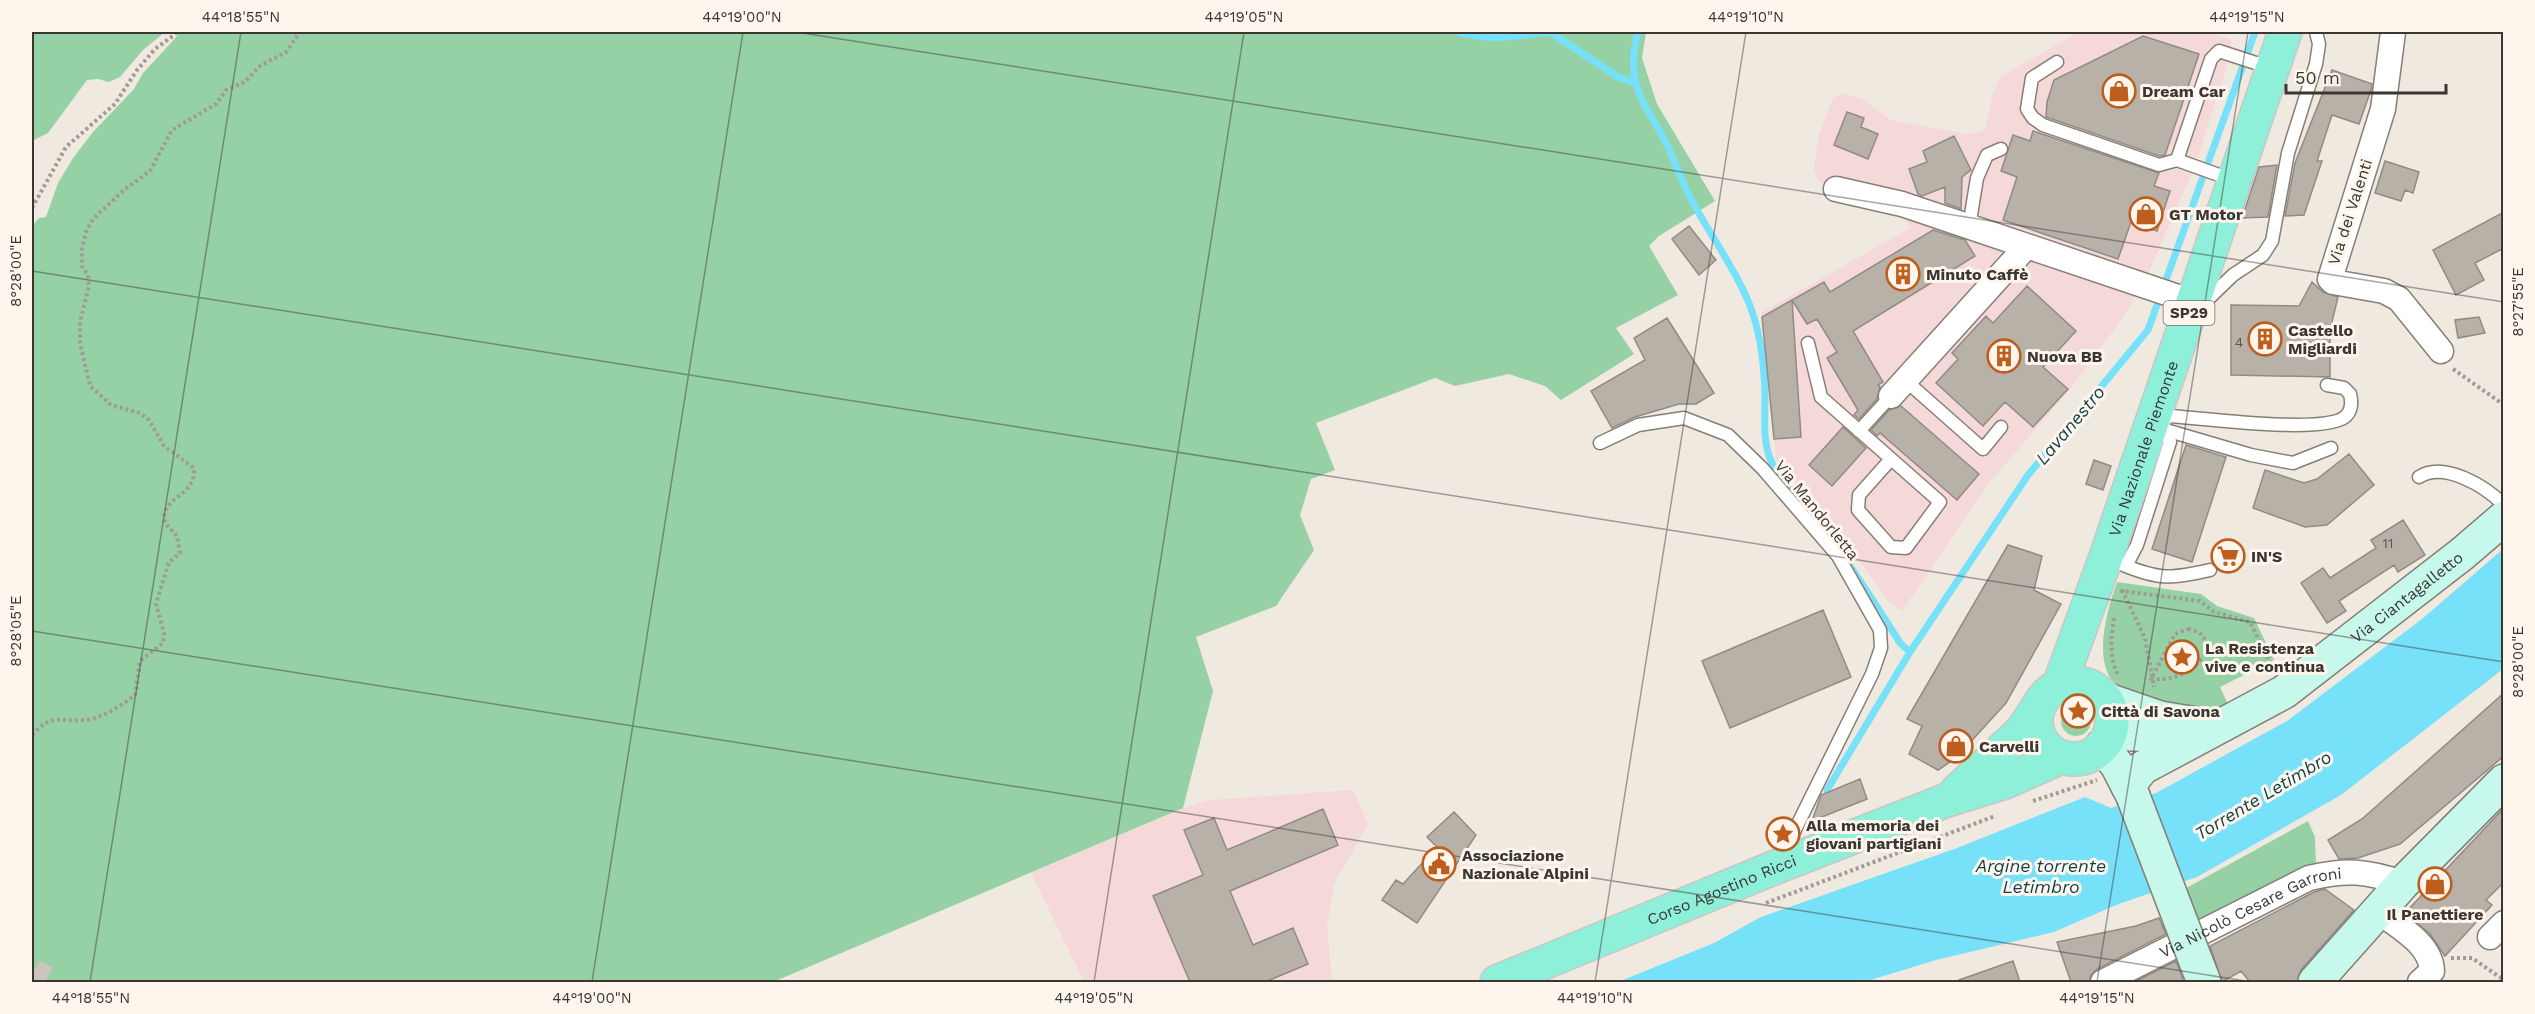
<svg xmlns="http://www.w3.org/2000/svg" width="2535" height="1014" font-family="'Work Sans',sans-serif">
  <rect width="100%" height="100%" fill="#f0e9e0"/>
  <!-- industrial -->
  <path fill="#f4d9d8" d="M2079 32H2206L2231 39V54L2195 166 2150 270 2124 316 2071 388 1989 483 1902 611 1890 603 1857 558 1776 459 1767 344 1761 313 1910 228 1904 215 1834 195 1817 179 1814 169 1818 138 1833 98 1842 93 1862 99 1891 120 1965 134 1975 133 1985 129 1993 93 2000 77Z
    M1353 790 1368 824 1334 884 1327 926 1332 982H1084L1031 873 1183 808 1209 800Z"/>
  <!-- green -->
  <path fill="#96d0a5" d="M32 32H165L143 50 120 77 109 82 98 79 87 80 48 133 32 141Z
    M181 32H1646L1642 58 1657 104 1715 201 1659 236 1649 246 1678 295 1616 328 1634 354 1561 400 1545 386 1509 374 1455 386 1435 378 1316 423 1335 470 1311 479 1300 515 1314 550 1276 606 1196 637 1213 691 1183 808 773 982H32V226L39 218 46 217 58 183 73 158 93 132 134 89 143 73Z
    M2117 582 2201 594 2217 606 2254 618 2274 660 2220 687 2228 704 2217 710 2204 711C2184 707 2142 702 2126 693 2088 672 2106 614 2117 582Z
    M2061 721a15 15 0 1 1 30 0a15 15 0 1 1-30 0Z
    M2308 821 2315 837 2316 864 2196 928 2179 892Z"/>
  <!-- water -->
  <path fill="#77e1f9" d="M2503 549V669L2341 795 2197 877 2116 905 2054 932 1936 960 1864 982H1618L1714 943 1761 917 1957 848 2085 797 2111 808 2156 793 2287 721 2422 619Z"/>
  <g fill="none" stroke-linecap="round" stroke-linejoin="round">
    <!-- stream -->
    <path stroke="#77e1f9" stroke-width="7" d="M1457 32C1490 42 1517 36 1550 32L1618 77 1635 83
      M1638 32C1623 88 1647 103 1669 149 1676 164 1681 180 1689 195 1706 229 1729 259 1745 294 1760 326 1764 360 1765 395 1765 417 1762 443 1772 463 1785 489 1806 507 1824 530 1852 566 1876 605 1900 643L1910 652
      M1827 790 1910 652 2028 475 2148 330 2255 32"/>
  </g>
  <!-- building -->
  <path fill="#b8b1a8" stroke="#928b83" stroke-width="1.5" d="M2143 36 2199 54 2165 155 2159 156 2046 117 2047 102 2054 80Z
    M2332 70 2372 84 2371 90 2359 124 2332 115 2317 161H2322L2304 215 2285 216 2295 163Z
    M1847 112 1864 118 1861 127 1878 134 1868 159 1834 145Z
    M2033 131 2159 173 2154 186 2170 191 2157 231 2131 222 2118 259 2003 220 2017 177 2001 171 2013 135 2030 141Z
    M1954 136 1971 170 1962 177 1961 209 1945 203V187L1922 196 1918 194 1909 169 1927 162 1923 151Z
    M2385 161 2419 172 2413 193 2405 190 2401 201 2375 193Z
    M2277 165 2268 217 2242 218 2259 167Z
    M2504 212V248L2475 263 2484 280 2456 295 2433 250Z
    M1689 226 1716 260 1699 275 1672 239Z
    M1933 230 1965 240 1975 256 1853 331 1883 382 1878 385 1880 387 1877 399 1859 419 1854 415 1858 410 1827 358 1837 352 1817 319 1807 324 1792 300 1824 282 1830 292Z
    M2312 282 2323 292 2338 297 2330 330V377L2231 375V305L2299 306Z
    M2027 286 2076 331 2043 367 2068 389 2033 427 2005 402 1983 426 1936 383 1958 359 1952 353 1986 316 1993 323Z
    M1792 300 1801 437 1774 439 1762 317Z
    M2479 317 2485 333 2458 338 2455 320Z
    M1667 318 1714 393 1696 404H1679L1635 417 1612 428 1591 391 1645 360 1634 338Z
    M1901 406 1979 474 1957 500 1880 433 1877 436 1871 430 1889 410Z
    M1843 427 1866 448 1832 486 1809 465Z
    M2186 445 2226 457 2192 562 2152 549Z
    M2349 454 2374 485 2327 525 2305 527 2253 508 2265 470 2304 483 2317 479Z
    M2094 460 2111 466 2103 490 2086 484Z
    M2403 520 2425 555 2398 572 2394 565 2339 601 2346 611 2327 623 2301 583 2323 568 2330 578 2376 548 2371 540Z
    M2008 545 2042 556 2034 590 2061 604 2006 703 1956 758 1938 770 1909 754 1922 726 1907 719Z
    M1823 610 1851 677 1730 728 1702 661Z
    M2504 693V756L2400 844 2358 858 2339 859 2328 840 2362 819Z
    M1860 779 1867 799 1812 821 1821 795Z
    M2504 808V882L2486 900 2492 905 2445 956 2430 934 2405 913Z
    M1323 809 1338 845 1230 891 1253 945 1293 928 1308 964 1265 982H1190L1153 896 1203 875 1184 830 1214 818 1227 850Z
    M1454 812 1476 835 1417 923 1382 900 1396 880 1403 884 1437 847 1427 837Z
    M2325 889 2354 910 2301 970 2297 982H2250L2241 971 2222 982 2210 946 2314 892Z
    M2159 918 2166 934 2097 969 2091 975 2089 982H2071L2057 942 2136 926Z
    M2013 961 2020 982H1960L1959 980Z
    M2176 961 2184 982H2134Z"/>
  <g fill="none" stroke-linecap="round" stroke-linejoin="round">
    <!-- highway-tunnel -->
    <path stroke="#ccc5bd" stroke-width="33" stroke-dasharray="33 16" stroke-linecap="butt" d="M32 975 45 982"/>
    <!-- lane casing -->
    <g stroke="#867f77" stroke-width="15">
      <path id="lane" d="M2057 62 2032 78 2027 109 2033 118 2043 125 2159 165 2177 160 2211 59 2219 51 2271 68
        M2177 160 2233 180
        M1969 227 1977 178 1987 155 2001 149
        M2202 305 2233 275 2263 255 2272 241 2288 153 2316 64 2319 44 2316 32
        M1808 343 1821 397 1940 502 1906 548 1891 547 1858 510 1859 495 1891 459
        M1905 380 1983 449 2001 427
        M2157 423 2170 416C2201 418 2327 435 2346 416 2352 410 2352 402 2350 394L2344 388 2327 385
        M2152 426 2251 455 2293 463 2331 448
        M1859 431 1891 396
        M1600 443 1638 425 1684 418 1728 435 1763 469 1838 556 1880 630 1881 648 1872 674 1780 860
        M2419 477C2444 461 2485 486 2504 505
        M2121 564C2159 580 2171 579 2210 570
        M2126 566 2137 545 2170 442 2165 429"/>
    </g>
    <!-- street casing -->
    <g stroke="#867f77" stroke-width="27">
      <g id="street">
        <path d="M2393 32 2383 109 2330 279 2333 282 2384 291 2399 299 2441 351"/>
        <path d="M1836 189 1902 204 2193 302"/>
        <path d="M1891 396 2026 247"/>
        <path d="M2378 911C2398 927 2431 943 2432 971L2420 982"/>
        <path d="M2490 937 2504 923"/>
        <path id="s1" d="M2103 982 2309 878C2347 869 2366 871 2403 883"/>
      </g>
    </g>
    <!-- secondary casing -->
    <g stroke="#867f77" stroke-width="36">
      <g id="secondary">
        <path d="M2105 699 2160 718 2215 727"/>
        <path d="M2110 733 2178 736"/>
        <path d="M2102 746 2117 765 2133 796"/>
        <path id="s2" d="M2128 786 2142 768 2284 692 2462 554 2504 518"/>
        <path d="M2195 959 2204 982"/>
        <path d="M2315 982 2403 883 2504 781"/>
      </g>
    </g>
    <!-- primary casing -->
    <g stroke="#c8c7c6" stroke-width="36">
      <g id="primary">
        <circle cx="2074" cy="721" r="38"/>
        <path id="s3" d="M2059 686 2106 557 2285 32"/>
        <path d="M1957 791 2022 731 2040 704"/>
        <path id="s4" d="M1497 982 1776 867 1947 800 2005 782 2061 757"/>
      </g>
    </g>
    <!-- path -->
    <path stroke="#a09b94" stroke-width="4" stroke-dasharray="3 3" stroke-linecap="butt" d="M32 208 66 147 115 104 137 70 155 49 178 32
      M2453 369 2504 405
      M2122 590 2145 638 2154 687
      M2121 593 2122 591 2200 601 2214 612 2250 622 2272 667
      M2114 618C2111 637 2109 657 2118 675
      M2188 629C2203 632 2206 637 2207 652 2193 671 2176 681 2151 679L2175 634Z
      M32 735C52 713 58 722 84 720 102 719 122 705 135 695L140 661 163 643 164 633 156 604 169 562 180 553 177 536 165 523C159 496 196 498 194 468L164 446 149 420 140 413 111 405 90 386 80 343V322L89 286 88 275 82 266V249L86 232 93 219 124 190 150 171 172 130 216 104 226 90 245 82 260 66 286 52 300 32
      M2033 801 2097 780
      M1766 903 1995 816
      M2451 958H2472L2504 980"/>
    <!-- lane -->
    <use href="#lane" stroke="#fff" stroke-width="12"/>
    <!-- street -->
    <use href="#street" stroke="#fff" stroke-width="24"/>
    <!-- secondary -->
    <use href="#secondary" stroke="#c6f8ec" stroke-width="33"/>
    <!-- primary -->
    <use href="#primary" stroke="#8ef0d8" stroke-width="33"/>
    <!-- secondary-bridge casing -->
    <g stroke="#867f77" stroke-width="36" stroke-linecap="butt">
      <path id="secondary-bridge" d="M2133 796 2195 959"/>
    </g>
    <!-- secondary-bridge -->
    <use href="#secondary-bridge" stroke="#c6f8ec" stroke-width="33"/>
  </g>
  <!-- ticks -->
  <path fill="none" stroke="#3a3733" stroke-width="1.5" stroke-opacity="0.45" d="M796 32 2504 302M32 271 2504 662M32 631 2252 982M90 982 241 32M592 982 743 32M1094 982 1244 32M1595 982 1746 32M2097 982 2248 32"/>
  <!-- icons -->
  <defs>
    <g id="shop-ring" transform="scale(1.725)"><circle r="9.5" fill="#fef6ed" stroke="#be5e1c" stroke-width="1.5"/><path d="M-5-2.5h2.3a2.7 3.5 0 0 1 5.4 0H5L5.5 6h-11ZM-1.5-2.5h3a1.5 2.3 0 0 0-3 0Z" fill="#be5e1c"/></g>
    <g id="building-ring" transform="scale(1.725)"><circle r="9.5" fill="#fef6ed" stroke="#be5e1c" stroke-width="1.5"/><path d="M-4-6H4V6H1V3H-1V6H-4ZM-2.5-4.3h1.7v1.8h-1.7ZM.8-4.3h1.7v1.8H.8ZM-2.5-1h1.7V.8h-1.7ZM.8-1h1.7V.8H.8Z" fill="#be5e1c"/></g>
    <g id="supermarket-ring" transform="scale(1.725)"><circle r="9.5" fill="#fef6ed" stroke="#be5e1c" stroke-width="1.5"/><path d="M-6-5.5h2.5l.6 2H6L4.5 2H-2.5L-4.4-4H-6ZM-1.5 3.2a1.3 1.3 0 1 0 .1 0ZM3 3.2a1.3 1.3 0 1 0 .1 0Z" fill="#be5e1c"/></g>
    <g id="sight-ring" transform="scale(1.725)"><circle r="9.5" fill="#fef6ed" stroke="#be5e1c" stroke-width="1.5"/><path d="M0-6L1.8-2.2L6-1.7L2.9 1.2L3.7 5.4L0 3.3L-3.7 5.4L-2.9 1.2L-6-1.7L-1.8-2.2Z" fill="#be5e1c"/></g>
    <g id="civic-ring" transform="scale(1.725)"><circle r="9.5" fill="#fef6ed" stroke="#be5e1c" stroke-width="1.5"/><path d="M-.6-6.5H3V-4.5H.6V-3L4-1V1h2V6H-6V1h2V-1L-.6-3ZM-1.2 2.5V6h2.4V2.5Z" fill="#be5e1c"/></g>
  </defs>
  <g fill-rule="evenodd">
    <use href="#shop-ring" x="2119" y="91"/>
    <use href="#shop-ring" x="2146" y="214"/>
    <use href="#building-ring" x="1903" y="274"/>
    <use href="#building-ring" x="2265" y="339"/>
    <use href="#building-ring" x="2004" y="356"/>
    <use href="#supermarket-ring" x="2228" y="556"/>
    <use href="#sight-ring" x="2182" y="657"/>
    <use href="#sight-ring" x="2078" y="711"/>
    <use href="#shop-ring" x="1956" y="746"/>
    <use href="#sight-ring" x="1783" y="834"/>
    <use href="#civic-ring" x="1439" y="864"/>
    <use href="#shop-ring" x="2435" y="884"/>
  </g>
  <g text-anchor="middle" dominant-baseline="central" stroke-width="6" stroke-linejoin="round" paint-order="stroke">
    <!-- number labels -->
    <g font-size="14" fill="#5a5650">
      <text x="2239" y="342">4</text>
      <text x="2388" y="543">11</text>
    </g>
    <!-- shield labels -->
    <rect fill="#fef6ed" stroke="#75706b" stroke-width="1.5" x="2163.5" y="301" width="51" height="24" rx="4.5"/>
    <g font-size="15" font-weight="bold" fill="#3a3733">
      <text x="2189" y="313">SP29</text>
    </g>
    <!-- poi labels -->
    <g font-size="16" font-weight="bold" fill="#3a3733" stroke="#fef6ed" text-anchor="start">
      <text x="2142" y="91">Dream Car</text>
      <text x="2169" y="214">GT Motor</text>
      <text x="1926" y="274">Minuto Caffè</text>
      <text x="2288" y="330">Castello<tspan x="2288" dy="18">Migliardi</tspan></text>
      <text x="2027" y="356">Nuova BB</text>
      <text x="2251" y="556">IN'S</text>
      <text x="2205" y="648">La Resistenza<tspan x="2205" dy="18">vive e continua</tspan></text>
      <text x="2101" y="711">Città di Savona</text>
      <text x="1979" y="746">Carvelli</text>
      <text x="1806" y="825">Alla memoria dei<tspan x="1806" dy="18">giovani partigiani</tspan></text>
      <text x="1462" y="855">Associazione<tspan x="1462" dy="18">Nazionale Alpini</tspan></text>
      <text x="2435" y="914" text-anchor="middle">Il Panettiere</text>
    </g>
    <!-- street labels -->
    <g font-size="16" fill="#3a3733" stroke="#fef6ed">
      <text transform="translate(2350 212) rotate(-72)">Via dei Valenti</text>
      <text stroke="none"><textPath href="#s3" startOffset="252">Via Nazionale Piemonte</textPath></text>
      <text transform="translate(1817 510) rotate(51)">Via Mandorletta</text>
      <text stroke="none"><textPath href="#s2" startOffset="339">Via Ciantagalletto</textPath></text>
      <text stroke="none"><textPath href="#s4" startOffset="243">Corso Agostino Ricci</textPath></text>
      <text stroke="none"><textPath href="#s1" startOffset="164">Via Nicolò Cesare Garroni</textPath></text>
    </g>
    <!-- water labels -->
    <g font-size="18" font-style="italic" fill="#0d3f49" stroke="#fef6ed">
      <text transform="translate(2070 425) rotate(-50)">Lavanestro</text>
      <text transform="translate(2263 795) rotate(-31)">Torrente Letimbro</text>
      <text x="2041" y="865">Argine torrente<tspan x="2041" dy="21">Letimbro</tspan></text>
    </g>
  </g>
  <!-- border -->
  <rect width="2535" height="1014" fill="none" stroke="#fef6ed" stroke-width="66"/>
  <!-- scale -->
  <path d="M2286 84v9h160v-9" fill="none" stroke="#3a3733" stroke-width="3"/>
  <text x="2295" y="84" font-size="18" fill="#3a3733" stroke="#fef6ed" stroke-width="4.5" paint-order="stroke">50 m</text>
  <rect x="33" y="33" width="2469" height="948" fill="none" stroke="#3a3733" stroke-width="2"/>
  <g font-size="15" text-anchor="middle" fill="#3a3733">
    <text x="241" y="22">44°18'55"N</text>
    <text x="742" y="22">44°19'00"N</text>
    <text x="1244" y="22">44°19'05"N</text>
    <text x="1746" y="22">44°19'10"N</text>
    <text x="2247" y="22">44°19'15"N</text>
    <text transform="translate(16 271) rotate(-90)" y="5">8°28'00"E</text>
    <text transform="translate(2518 302) rotate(-90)" y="5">8°27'55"E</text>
    <text transform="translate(16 631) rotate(-90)" y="5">8°28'05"E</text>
    <text transform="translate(2518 662) rotate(-90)" y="5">8°28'00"E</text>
    <text x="91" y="1003">44°18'55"N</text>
    <text x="592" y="1003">44°19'00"N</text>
    <text x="1094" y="1003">44°19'05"N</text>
    <text x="1595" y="1003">44°19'10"N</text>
    <text x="2097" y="1003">44°19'15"N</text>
  </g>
</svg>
